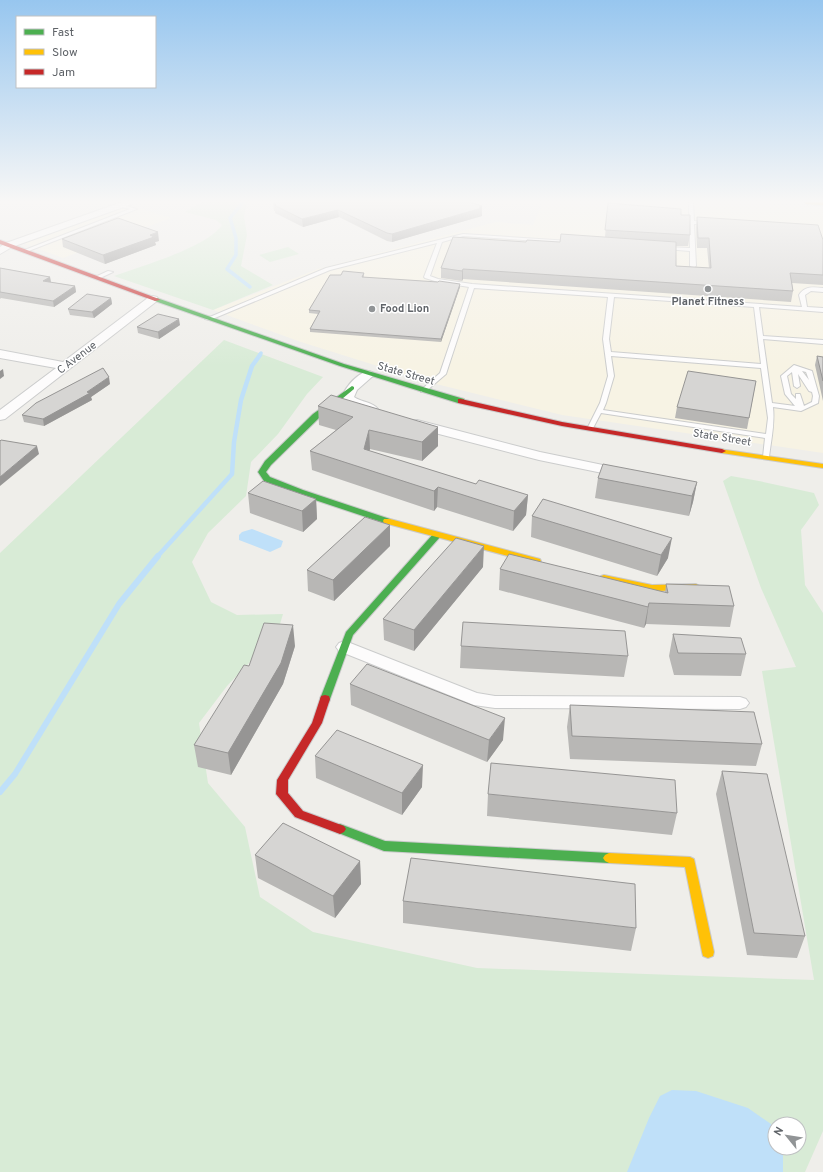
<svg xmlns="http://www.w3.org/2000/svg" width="823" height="1172" font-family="Overpass,sans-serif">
  <rect width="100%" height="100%" fill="#efeeea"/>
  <!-- commercial -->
  <path fill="#f7f3e4" d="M543 202H744L823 208V453L562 415 432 383 301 342 213 310 318 269 496 222 533 225Z
    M128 205 171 218 63 258 23 243Z"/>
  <!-- green -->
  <path fill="#d8ebd6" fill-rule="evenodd" d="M202 202H247L244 216 247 235 241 266 273 285 213 310 114 276C141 266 206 248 222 225L216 220 185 212Z
    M288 247 299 254 270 262 259 255Z
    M224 340 323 377 307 394 278 434 251 462 246 496 208 533 192 562 211 602 237 615 283 614 277 634 227 686 199 723 208 783 245 827 260 897 313 932 477 968 814 980 762 671 796 667 761 588 723 481 731 476 759 481 814 493 819 505 801 530 805 585 823 613V1131L805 1172H0V553ZM775 1124H799V1148H775Z"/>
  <!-- water -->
  <path fill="#bfe0f9" d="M252 529 283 541 281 547 270 552 239 540V535L242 532Z
    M672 1090 696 1091 748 1108 771 1124 775 1134V1148H780L783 1154V1172H627L649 1118 660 1096Z"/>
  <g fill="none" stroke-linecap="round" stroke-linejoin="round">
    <!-- stream-far2 -->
    <path stroke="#bfe0f9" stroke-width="3.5" d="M243 202 230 218 236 238V255L227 269 250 287
      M259 356 261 353"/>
    <!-- stream-far1 -->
    <path stroke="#bfe0f9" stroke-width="4.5" d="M157 557 232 474 234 442 241 400 252 366 260 355"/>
    <!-- stream -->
    <path stroke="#bfe0f9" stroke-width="6" d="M0 792 15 774 119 604 158 556"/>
    <!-- lane casing -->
    <g stroke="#cbcccc" stroke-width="2">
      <path id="lane" d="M689 202H693L694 221 706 222 708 223 706 224H694L696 266 693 268 690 266V251L665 249 663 248 665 247 690 248Z
        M118 204 137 209 26 252 22 251 130 209 118 206Z
        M463 234 570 241 572 242 570 243 463 236 442 242 430 276 438 279 472 284 802 307 799 295C805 286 813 287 823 288V292L811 291 805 295 807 307 823 308V312L759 307 763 336 823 340V344L763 339 772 403 795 406 785 394 781 376 794 365 812 371 819 396 818 403 801 411 773 407C775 424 771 440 769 457L766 459 763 457 765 438 601 413 592 430H588L587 429 600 403 608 376 603 339 608 297 474 288 446 374 425 392H421V390L440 373 469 287 438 282 425 278 424 277 437 243 330 270 210 320 205 319 326 268ZM614 297 754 307 761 364 611 352 609 339ZM611 356 761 368 768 418 766 434 603 410 606 403 614 376ZM802 371 806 372 809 380ZM792 372 794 386 797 388 800 386 798 374 809 391 812 392 813 396 812 402 804 406 800 394H796V399L791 394 787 376Z
        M108 271 113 272 98 279 93 278Z"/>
    </g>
    <!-- street casing -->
    <g stroke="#cbcccc" stroke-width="2">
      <path id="street" d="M122 202H133L132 204 12 247 0 254V247L6 243Z
        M153 296 157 297 158 299 157 301 5 419 0 420V410L56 368 0 358V350L63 362 149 297Z
        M368 371 372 372 374 375 357 390 354 397C361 402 373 402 378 409L377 412C366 414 347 407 341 398 346 387 355 375 368 371Z
        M417 420 540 452 627 470 629 473 627 476 622 477 539 460 412 427 410 424 412 421Z
        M345 641 477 693 495 696 740 697 746 699 749 703 746 707 740 709 495 708 474 705 339 651 336 647 339 643Z"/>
    </g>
    <!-- fast casing -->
    <g stroke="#cacacb" stroke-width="2">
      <path id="fast" d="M157 298 344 364 464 399 465 401 461 403H458L340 366 155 301 154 300Z
        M352 386 354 387V389L319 418 271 465 266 472 270 477 303 490 390 519 391 521 390 523H384L297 494 264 481 258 472 265 461 313 414Z
        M437 532 441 535 440 537 353 635 330 699 329 702H321L320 699 346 632 434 533Z
        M340 824 385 841 609 853 613 855 615 858 613 861 609 863 384 851 336 832 334 829 336 826Z"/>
    </g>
    <!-- slow casing -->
    <g stroke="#cacacb" stroke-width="2">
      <path id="slow" d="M804 202H823V205L806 204Z
        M719 449 823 464V468L722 453 718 451Z
        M384 519H390L540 559 541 561 537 564 534 563 384 523 383 521Z
        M604 575 652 585 696 584 701 587 696 590 652 591 601 580 600 578 601 576Z
        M609 853 690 857 694 859 714 952 713 956 708 958 703 956 702 952 685 867 609 863 605 861 603 858 605 855Z"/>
    </g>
    <!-- jam casing -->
    <g stroke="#cacacb" stroke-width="2">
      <path id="jam" d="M0 240 159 299 160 300 155 301 0 244Z
        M458 399H461L562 422 722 449 726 451 722 453 562 426 458 403Z
        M325 695 329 696 330 699 322 723 288 780V793L303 811 344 826 346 829 344 832 340 834 295 817 276 794 277 780 312 723 321 696Z"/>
    </g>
    <!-- lane -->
    <use href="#lane" fill="#fdfcfc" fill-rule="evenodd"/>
    <!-- street -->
    <use href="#street" fill="#fdfcfc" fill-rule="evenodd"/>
    <!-- fast -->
    <use href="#fast" fill="#4caf50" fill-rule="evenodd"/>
    <!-- slow -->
    <use href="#slow" fill="#ffc107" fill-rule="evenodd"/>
    <!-- jam -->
    <use href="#jam" fill="#c62828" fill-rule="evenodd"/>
  </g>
  <!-- wall -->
  <path fill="#b8b7b5" d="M273 203 482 206 481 208H482V216L392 242 387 241 339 217 303 227 275 213V211H274Z
    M608 203 681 215 690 235 688 246H676V266L709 268 707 248H697L696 227 697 217 823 240V285L792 283 793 291 791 302 463 279 462 281 441 278V268L526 242H560L605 237Z
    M62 239 159 241 155 242 156 245 105 264 63 247Z
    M0 268 50 277 51 282 75 286 76 292 54 307 1 298 0 299Z
    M364 273V277L460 287 441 342 310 332V329L318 314 309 313V310L341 275Z
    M111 298 112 304 94 318 70 315 68 309Z
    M180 325 159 339 138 333 137 327Z
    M817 356 823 357V401L815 365Z
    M756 381 747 429 675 418 677 407Z
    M110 384 91 397 92 400 44 426 24 422 22 415Z
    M318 406 438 427V446L422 461 370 449 369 451 476 484 528 495 526 515 513 531 437 507 434 511 312 470 310 451 336 430 319 425Z
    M598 478 697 482 693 502 689 516 595 498Z
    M248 493 316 499 317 519 303 532 250 513Z
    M543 499 668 558 657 576 531 537 532 516Z
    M390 525V546L334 601 308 591 307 570Z
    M483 567 414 651 384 640 383 619Z
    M500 569 665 593 666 584 734 606 730 627 646 624 644 628 499 590Z
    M673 634 746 654 741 676 674 675 669 656Z
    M295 646 283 684 231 775 198 767 194 745 249 666Z
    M461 646 628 656 624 677 460 668Z
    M350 684 503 740 487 762 351 705Z
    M570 705 762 744 756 766 570 759 567 727Z
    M315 756 422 787 402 815 316 778Z
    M722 771 805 936 797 958 747 955 716 794Z
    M488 794 677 813 672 835 487 816Z
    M255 855 360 861 361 884 335 918 258 878Z
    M403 901 636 928 631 951 403 923Z"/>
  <!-- shaded-wall -->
  <path fill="#969594" d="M482 206 481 209 482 208V216L392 242V234Z
    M338 210 339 217 303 227 302 219Z
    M158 232 159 241 155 242 156 245 105 264 103 255Z
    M463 269V279L462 281V271Z
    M50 277 51 283 43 281Z
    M460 284V287L441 342V339Z
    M75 286 76 292 54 307 53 301Z
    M111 298 112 304 94 318 92 312Z
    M179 319 180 325 159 339 158 332Z
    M3 369 4 376 0 379V371Z
    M109 377 110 384 91 397 92 400 44 426 43 419 87 392Z
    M438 427V446L422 461V442Z
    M369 430 370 449 364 469V449Z
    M37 446 39 454 0 486V477Z
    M697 482 693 502 689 516 692 496Z
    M438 487 437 507 434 511V491Z
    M528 495 526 515 513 531 514 511Z
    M316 499 317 519 303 532 302 511Z
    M390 525V546L334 601 333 580Z
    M672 538 668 558 657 576 661 555Z
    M484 546 483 567 414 651V630Z
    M649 603 646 624 644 628 648 607Z
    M293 625 295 646 283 684 231 775 228 753Z
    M505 718 503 740 487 762 489 740Z
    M423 765 422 787 402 815V793Z
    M360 861 361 884 335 918 333 896Z"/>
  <!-- building -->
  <path fill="#d6d5d3" stroke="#969594" d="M278 202H470L482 206 479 207 482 208 392 234 387 233 338 210 302 219 274 205H276L273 203Z
    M608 203 681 209V215H690V235L605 230Z
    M697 217 818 225 823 240V275L790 273 793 291 463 269 462 271 441 268 453 237 526 242 527 240 560 242 561 234 676 242V266L711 268 709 238H698Z
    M118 218 158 232 150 235 154 237 103 255 62 239Z
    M0 268 50 277 43 281 75 286 53 301 0 292Z
    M343 271 364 273 362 277 438 282 439 281 460 284 441 339 310 329 320 311 309 310 330 275H341Z
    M87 294 111 298 92 312 68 309Z
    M158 314 179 319 158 332 137 327Z
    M817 356 823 357V381Z
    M103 368 109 377 87 392 90 393 43 419 22 415 36 403Z
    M688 371 756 381 749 418 677 407Z
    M331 395 438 427 422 442 369 430 364 449 476 484 479 480 528 495 514 511 438 487 434 491 310 451 353 417 318 406Z
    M1 440 37 446 0 477V441Z
    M603 464 697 482 692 496 598 478Z
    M263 481 316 499 302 511 248 493Z
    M543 499 672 538 661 555 532 516Z
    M365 517 390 525 333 580 307 570Z
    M456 538 484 546 414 630 383 619Z
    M509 554 668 593 666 584 729 586 734 606 649 603 648 607 500 569Z
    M463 622 625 631 628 656 461 646Z
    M264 623 293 625 281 663 228 753 194 745 244 665 249 666Z
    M673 634 741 638 746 654 678 653Z
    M367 664 505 718 489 740 350 684Z
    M570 705 754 712 762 744 572 736Z
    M337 730 423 765 402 793 315 756Z
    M491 763 675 780 677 813 488 794Z
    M722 771 767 774 805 936 754 933Z
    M283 823 360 861 333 896 255 855Z
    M411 858 635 884 636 928 403 901Z"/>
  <!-- sky -->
  <linearGradient id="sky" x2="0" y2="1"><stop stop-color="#97c6ef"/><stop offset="0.55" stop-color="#f8f7f6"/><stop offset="1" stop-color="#f8f7f6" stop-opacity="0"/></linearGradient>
  <rect width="823" height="366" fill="url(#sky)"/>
  <!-- markers -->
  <g fill="#919496" stroke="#fff" stroke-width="1.5">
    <circle cx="708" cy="289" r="4"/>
    <circle cx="372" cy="309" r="4"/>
  </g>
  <g text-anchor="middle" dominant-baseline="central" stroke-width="3" stroke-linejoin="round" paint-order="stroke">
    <!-- far-poi labels -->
    <g font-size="11" font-weight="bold" fill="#5f6368" stroke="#fff">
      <text x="708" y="302">Planet Fitness</text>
      <text x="380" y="309" text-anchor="start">Food Lion</text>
    </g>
    <!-- far-street labels -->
    <g font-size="11" fill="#5f6368" stroke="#fff">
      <text transform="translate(77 358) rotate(-37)">C Avenue</text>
      <text transform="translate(406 374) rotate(16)">State Street</text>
      <text transform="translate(722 438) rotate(9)">State Street</text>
    </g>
  </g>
  <!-- legend -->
  <rect x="16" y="16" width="140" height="72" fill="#ffffff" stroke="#bfc1c3"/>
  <rect x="24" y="29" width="20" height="6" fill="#4caf50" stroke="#bfc1c3"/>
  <text x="52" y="36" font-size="12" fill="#5f6368">Fast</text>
  <rect x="24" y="49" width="20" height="6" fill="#ffc107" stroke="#bfc1c3"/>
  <text x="52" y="56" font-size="12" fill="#5f6368">Slow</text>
  <rect x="24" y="69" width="20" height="6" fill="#c62828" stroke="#bfc1c3"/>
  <text x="52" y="76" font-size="12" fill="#5f6368">Jam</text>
  <!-- north arrow -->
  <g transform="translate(787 1136) rotate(300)"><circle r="19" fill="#ffffff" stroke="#bfc1c3"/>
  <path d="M0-3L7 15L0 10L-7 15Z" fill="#919496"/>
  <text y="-6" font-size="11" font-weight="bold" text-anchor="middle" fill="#5f6368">N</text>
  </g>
</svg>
